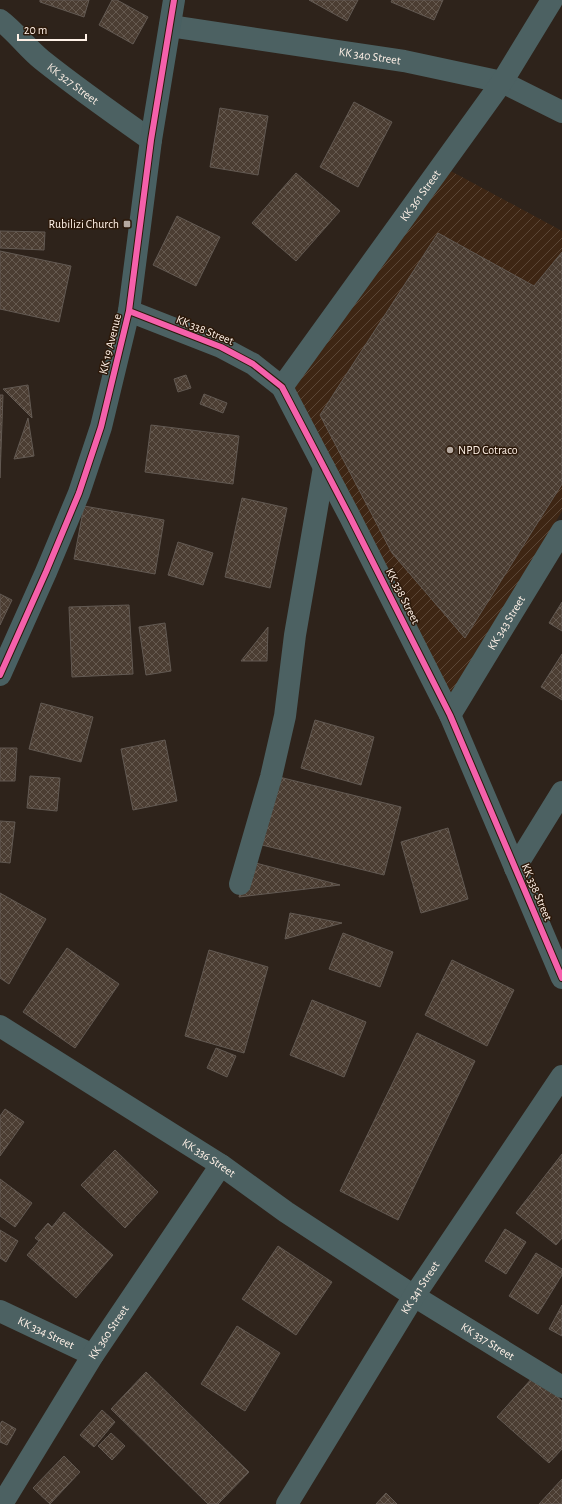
<svg xmlns="http://www.w3.org/2000/svg" width="562" height="1504" font-family="'Alegreya Sans',sans-serif">
  <defs>
    <pattern id="industrial-furrows" width="10" height="10" patternUnits="userSpaceOnUse"><rect width="10" height="10" fill="#3e2614"/><path d="M-1 1l2-2M0 10L10 0M9 11l2-2" fill="none" stroke="#5b4636"/></pattern>
    <pattern id="building-cross-hatch" width="8" height="8" patternUnits="userSpaceOnUse"><rect width="8" height="8" fill="#4b3d32"/><path d="M0 0l8 8M0 8l8-8" fill="none" stroke="#665a50"/></pattern>
  </defs>
  <rect width="100%" height="100%" fill="#2e231b"/>
  <!-- industrial -->
  <path fill="url(#industrial-furrows)" d="M449 170 562 231V511L450 699 282 387Z"/>
  <!-- building -->
  <path fill="url(#building-cross-hatch)" stroke="#625952" d="M40 0H89L84 17 40 2Z
    M112 0H117L148 17 133 44 99 25Z
    M309 0H358L347 21Z
    M392 0H443L434 20 391 2Z
    M354 102 392 122 358 187 320 167Z
    M220 108 268 116 258 175 210 167Z
    M296 173 340 211 296 261 252 223Z
    M177 216 220 237 196 286 153 265Z
    M0 231 45 232 44 250 0 248Z
    M438 233 534 286 562 252V484L465 638 392 553 320 415Z
    M0 251 71 266 59 322 0 309Z
    M186 375 191 388 178 392 174 379Z
    M28 385 32 418 3 389Z
    M204 394 227 403 223 413 200 404Z
    M0 395H3L0 478Z
    M28 418 34 456 14 459Z
    M151 425 239 436 233 484 145 472Z
    M242 498 287 508 270 588 225 577Z
    M84 506 164 520 155 574 74 559Z
    M178 542 213 553 203 585 168 575Z
    M0 594 12 600 0 625Z
    M562 602V631L549 623Z
    M129 605 133 674 72 677 69 607Z
    M165 623 171 671 146 675 139 627Z
    M268 627 267 661H241Z
    M562 654V700L541 687Z
    M41 703 93 717 81 762 29 749Z
    M315 720 374 737 361 785 301 768Z
    M165 740 177 801 133 810 121 749Z
    M0 748H17L15 781H0Z
    M30 776 60 778 57 811 27 808Z
    M279 777 401 807 384 875 262 845Z
    M0 821 15 822 10 863 0 862Z
    M448 828 468 899 421 913 401 842Z
    M248 861 340 885 239 897Z
    M0 893 46 919 9 984 0 978Z
    M290 913 342 923 285 939Z
    M343 933 393 952 380 987 329 969Z
    M67 948 119 984 75 1048 23 1012Z
    M209 950 268 967 244 1053 185 1036Z
    M452 960 514 990 487 1046 425 1015Z
    M312 1000 366 1022 344 1077 290 1055Z
    M417 1033 475 1061 398 1220 340 1191Z
    M216 1048 236 1056 227 1077 207 1068Z
    M5 1109 24 1122 0 1156V1116Z
    M115 1150 158 1192 125 1228 81 1185Z
    M562 1154V1238L556 1245 516 1213Z
    M0 1179 32 1203 15 1227 0 1216Z
    M64 1212 113 1255 76 1298 27 1255 39 1241 35 1238 48 1223 52 1227Z
    M505 1229 526 1242 506 1274 485 1261Z
    M0 1230 18 1241 6 1262 0 1258Z
    M278 1246 332 1282 296 1335 242 1299Z
    M536 1253 562 1269V1275L538 1314 509 1296Z
    M562 1305V1336L549 1329Z
    M237 1326 280 1353 245 1411 201 1384Z
    M146 1372 249 1472 218 1504H208L111 1409Z
    M534 1376 562 1401V1449L549 1463 497 1417Z
    M102 1410 115 1422 94 1447 80 1435Z
    M2 1421 16 1429 7 1445 0 1442V1424Z
    M111 1433 125 1446 112 1460 98 1446Z
    M64 1456 80 1472 50 1504 33 1488Z
    M562 1479V1504H539Z
    M386 1493 397 1504H376Z"/>
  <g fill="none" stroke-linecap="round" stroke-linejoin="round">
    <!-- street -->
    <g stroke="#4c6162" stroke-width="22">
      <path id="s1" d="M0 20C16 32 27 48 42 60 77 88 114 114 151 140"/>
      <path id="s2" d="M170 26 404 61 502 82 562 112"/>
      <path d="M129 311 221 347 253 364 282 387 350 517 450 715 562 978"/>
      <path id="s3" d="M282 387 502 82 552 0"/>
      <path id="s4" d="M450 715 562 531"/>
      <path d="M515 868 562 792"/>
      <path d="M240 884 271 777 285 716 295 635 324 467"/>
      <path id="s5" d="M0 1026 221 1165 286 1212 414 1296 562 1387"/>
      <path id="s6" d="M0 1311 93 1355"/>
      <path id="s7" d="M2 1504 93 1355 221 1165"/>
      <path id="s8" d="M287 1504 414 1296 562 1076"/>
    </g>
    <!-- secondary -->
    <path stroke="#496062" stroke-width="22" d="M0 675 46 572 79 493 101 427 129 311 151 140 174 0"/>
    <!-- cycleway casing -->
    <g stroke="#2c190a" stroke-width="8">
      <path id="cycleway" d="M129 311 221 347 253 364 282 387 350 517 450 715 562 978
        M0 675 46 572 79 493 101 427 129 311 151 140 174 0"/>
    </g>
    <!-- cycleway -->
    <use href="#cycleway" stroke="#f560ab" stroke-width="6"/>
  </g>
  <!-- markers -->
  <g fill="#b6a9a0" stroke="#2c190a" stroke-width="1.5">
    <rect x="123" y="220" width="8" height="8" rx="2"/>
    <circle cx="450" cy="450" r="4"/>
  </g>
  <g text-anchor="middle" dominant-baseline="central" stroke-width="3" stroke-linejoin="round" paint-order="stroke">
    <!-- street labels -->
    <g font-size="12" fill="#fff1e7" stroke="#2c190a">
      <text stroke="none"><textPath href="#s2" startOffset="202">KK 340 Street</textPath></text>
      <text stroke="none"><textPath href="#s1" startOffset="97">KK 327 Street</textPath></text>
      <text stroke="none"><textPath href="#s3" startOffset="236">KK 361 Street</textPath></text>
      <text transform="translate(205 330) rotate(22)">KK 338 Street</text>
      <text transform="translate(110 344) rotate(-76)">KK 19 Avenue</text>
      <text transform="translate(403 596) rotate(63)">KK 338 Street</text>
      <text stroke="none"><textPath href="#s4" startOffset="108">KK 343 Street</textPath></text>
      <text transform="translate(537 892) rotate(67)">KK 338 Street</text>
      <text stroke="none"><textPath href="#s5" startOffset="247">KK 336 Street</textPath></text>
      <text stroke="none"><textPath href="#s8" startOffset="254">KK 341 Street</textPath></text>
      <text stroke="none"><textPath href="#s7" startOffset="202">KK 360 Street</textPath></text>
      <text stroke="none"><textPath href="#s6" startOffset="51">KK 334 Street</textPath></text>
      <text stroke="none"><textPath href="#s5" startOffset="581">KK 337 Street</textPath></text>
    </g>
    <!-- poi labels -->
    <g font-size="12" fill="#fff1e7" stroke="#2c190a" text-anchor="end">
      <text x="119" y="224">Rubilizi Church</text>
      <text x="458" y="450" text-anchor="start">NPD Cotraco</text>
    </g>
  </g>
  <!-- scale -->
  <path d="M18 34v6h68v-6" fill="none" stroke="#fff1e7" stroke-width="2"/>
  <text x="24" y="34" font-size="12" fill="#fff1e7" stroke="#2c190a" stroke-width="3" paint-order="stroke">20 m</text>
</svg>
